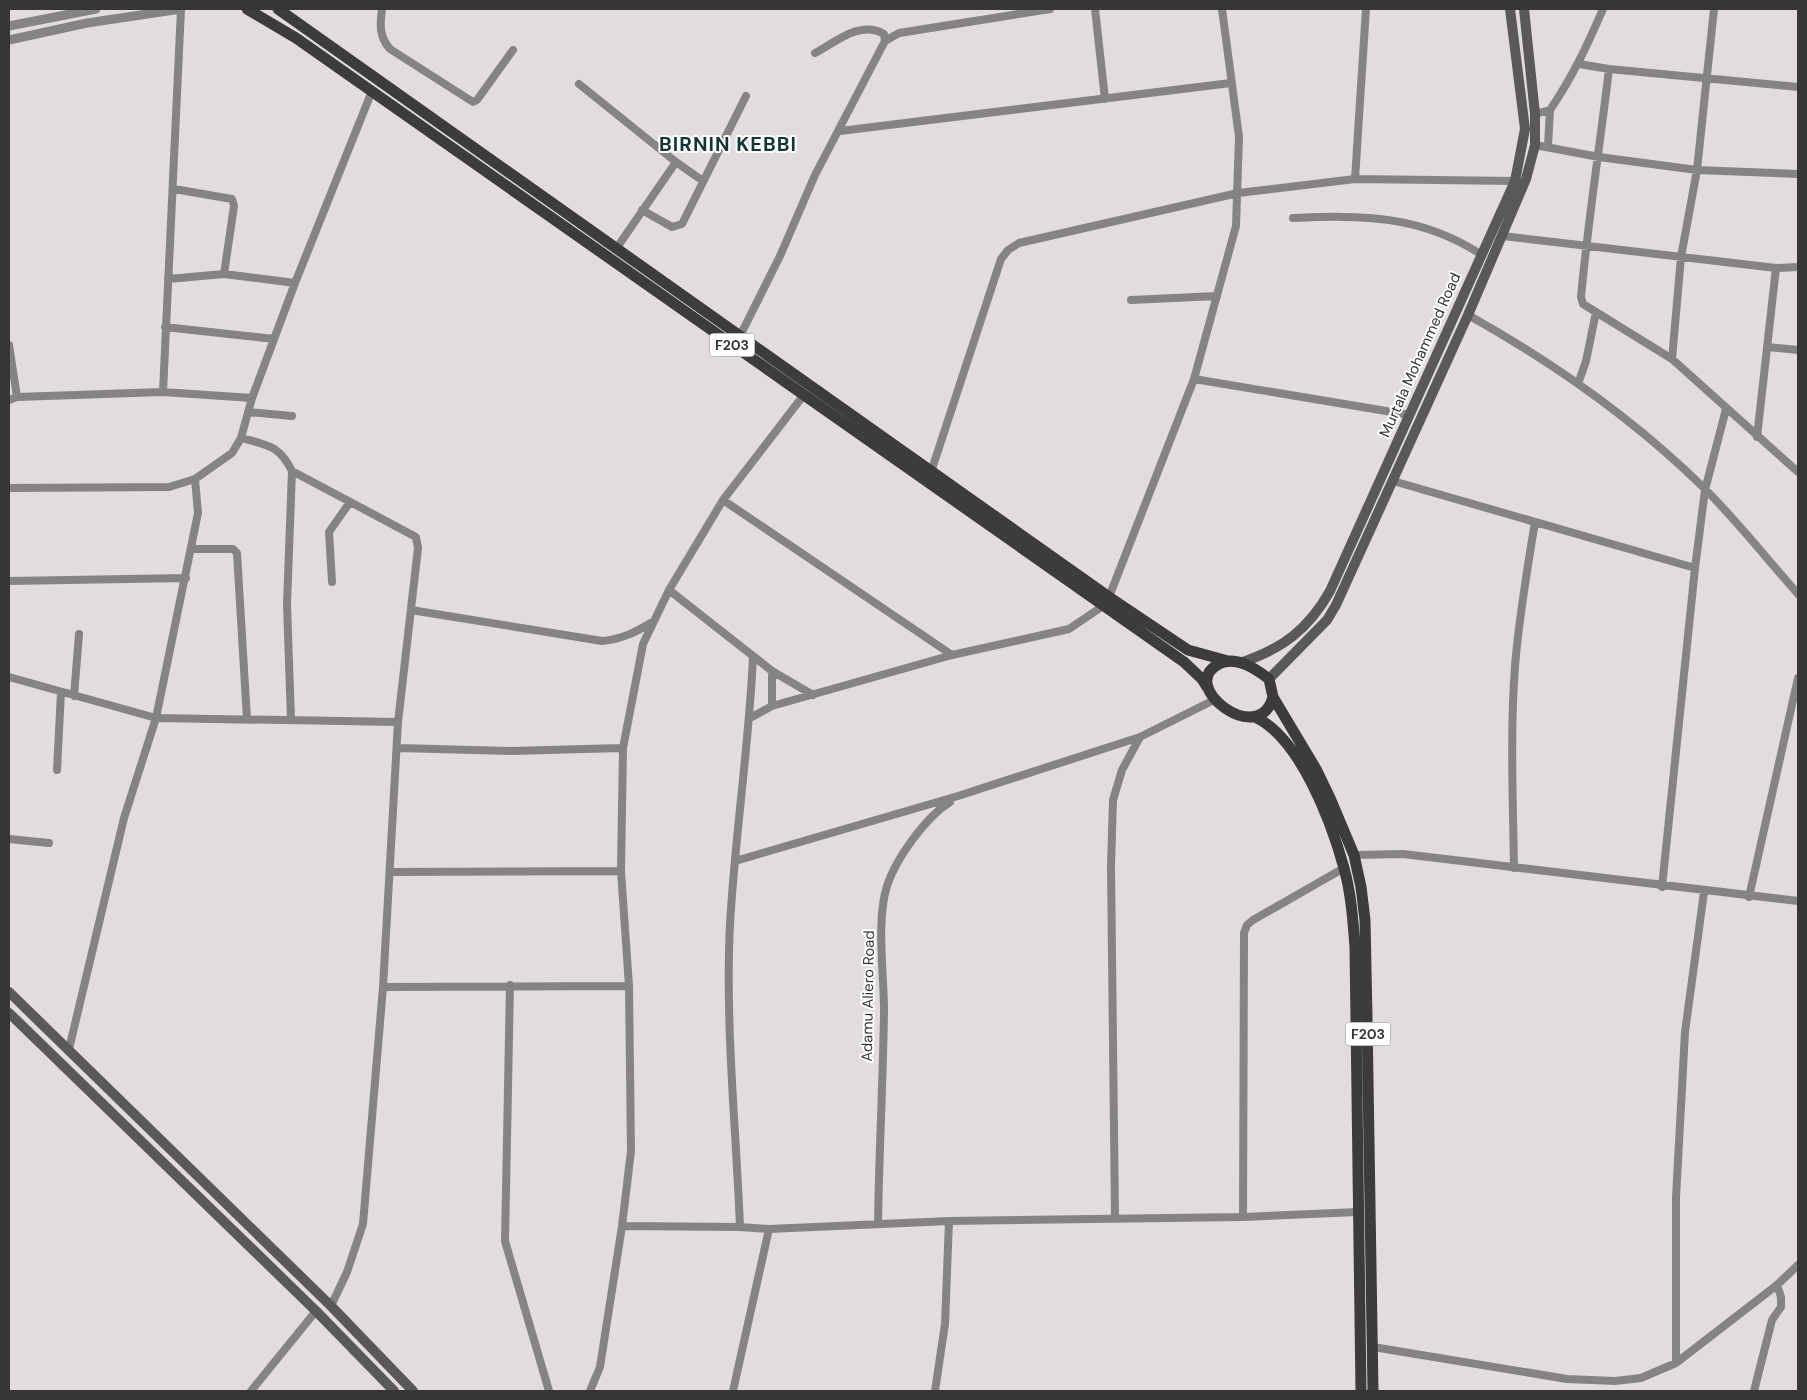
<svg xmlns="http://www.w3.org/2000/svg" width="1807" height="1400" font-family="'DM Sans',sans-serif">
  <rect width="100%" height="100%" fill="#e1dddf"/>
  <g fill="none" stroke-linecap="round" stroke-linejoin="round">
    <!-- minor -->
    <path stroke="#858384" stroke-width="8" d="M382 9C380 24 379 37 390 49L473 102 477 100 513 50
      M1095 9 1105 99
      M815 53C836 42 860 20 884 34L885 41
      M1579 64 1609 69 1798 87
      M1609 69C1600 145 1588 221 1581 297L1583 304 1672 359 1798 472
      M579 84 676 162 616 249
      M1535 114 1550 110C1573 76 1587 46 1603 9
      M840 131 1231 83
      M1535 145 1599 157 1697 170 1798 174
      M1548 146 1550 110
      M676 162 703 181
      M1355 179 1366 9
      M174 189 232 199 234 206 224 274
      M642 210 672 227 682 224 746 96
      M1293 218C1363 215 1421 215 1482 255
      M1503 236 1776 268 1798 267
      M168 279 224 274 295 283
      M1131 300 1217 296
      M1468 315C1554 363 1635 420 1705 489 1738 522 1767 559 1798 594
      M165 327 274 339
      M740 336 780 256 815 175 885 41 899 33 1050 9
      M9 345 17 397
      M1767 347 1798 350
      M1672 359 1681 257 1697 170 1714 9
      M1194 379 1410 415
      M1578 384 1586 361 1596 312
      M163 392 181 9
      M9 400 17 397 163 392 252 398
      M248 412 292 416
      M1757 437 1776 268
      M241 438C267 445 279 445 292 471L287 604 291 720
      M292 471 416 537 418 548 398 722 383 987 363 1224 347 1272 331 1306
      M931 472 1001 259 1008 250 1019 243 1238 193 1355 179 1515 181
      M1393 481 1695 568
      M9 488 169 487 195 479 232 453 241 438 252 398 295 283 372 91
      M723 500 952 655
      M191 549H233L237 553 247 719
      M9 581 186 578
      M332 582 329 532 350 502
      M669 590 772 671 813 695
      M1109 597 1194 379 1236 226 1239 137 1222 9
      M411 610 602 641C623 639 636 632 654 621
      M9 677 156 718 398 722
      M74 696 79 634
      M772 706V671
      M750 718 772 706 952 655 1069 629 1103 606
      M398 748 510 751 623 748
      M57 770 61 692
      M9 839 49 843
      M1354 855 1403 854 1798 901
      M735 861 958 796 1140 737 1214 700
      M1514 868C1513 801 1510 733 1515 666 1519 617 1527 570 1535 522
      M390 872 621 871
      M1662 887 1695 568 1705 490 1726 409
      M1749 897 1798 678
      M510 985 505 1241 549 1391
      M383 987 629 986
      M69 1049 124 818 156 718 198 513 195 479
      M1115 1217 1111 866 1113 800 1122 770 1140 737
      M1243 1217 1244 933 1247 925 1253 920 1344 868
      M878 1224C879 1153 883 1082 884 1011 884 974 876 920 887 886 896 858 926 817 950 802
      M622 1226 740 1227 769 1229 949 1221 1243 1217 1358 1212
      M740 1227C736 1126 725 1025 730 924 735 835 749 746 753 657
      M1373 1347 1567 1379 1615 1381 1641 1378 1676 1363 1777 1285 1798 1265
      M1676 1363V1198L1685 1032 1704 892
      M251 1391 316 1311
      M590 1391 600 1367 622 1226 631 1151 629 986 621 871 623 748 643 644 669 590 723 500 803 396
      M733 1391 769 1229
      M935 1391 945 1324 949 1221
      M1754 1391 1772 1320 1781 1307V1297L1777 1285"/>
    <!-- tertiary -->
    <path stroke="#858384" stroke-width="9" d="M9 26 96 9
      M9 40 87 23 181 9"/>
    <!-- secondary -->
    <path stroke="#5a5859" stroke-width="10" d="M1240 663C1282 649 1308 630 1330 591L1515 181 1525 129 1510 9
      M1269 679 1327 620 1336 605 1468 315 1526 179 1535 145V114L1524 9
      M9 992 331 1306 413 1391
      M9 1013 316 1311 394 1391"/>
    <!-- primary -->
    <path stroke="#3d3b3c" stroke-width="11" d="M247 9 296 38 1184 662 1202 679 1209 690
      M278 9 1109 597 1188 650 1228 661
      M1273 697C1259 749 1176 685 1219 664 1236 655 1256 669 1269 679L1273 697 1316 769 1330 798 1354 855 1361 887 1365 920 1367 1018 1373 1391
      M1255 717C1300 738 1331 821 1344 868 1351 893 1353 920 1355 947L1361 1391"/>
  </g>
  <g text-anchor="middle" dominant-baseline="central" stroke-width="4" stroke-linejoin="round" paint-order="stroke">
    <!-- shield labels -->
    <g fill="#fff" stroke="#737272" stroke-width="1">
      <rect x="709.5" y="333.5" width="45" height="23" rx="4"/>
      <rect x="1345.5" y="1022.5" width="45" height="23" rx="4"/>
    </g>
    <g font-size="14" font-weight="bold" fill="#373536">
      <text x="732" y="345">F203</text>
      <text x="1368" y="1034">F203</text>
    </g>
    <!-- street labels -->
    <g font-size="15" fill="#373536" stroke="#fff">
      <text transform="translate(1420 355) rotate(-66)">Murtala Mohammed Road</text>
      <text transform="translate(868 996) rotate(-89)">Adamu Aliero Road</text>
    </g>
    <!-- district labels -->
    <g font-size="20" font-weight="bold" letter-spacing="1" fill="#123537" stroke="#fff">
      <text x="728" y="144">BIRNIN KEBBI</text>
    </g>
  </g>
  <!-- border -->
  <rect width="1807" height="1400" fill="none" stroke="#373536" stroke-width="20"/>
</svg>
